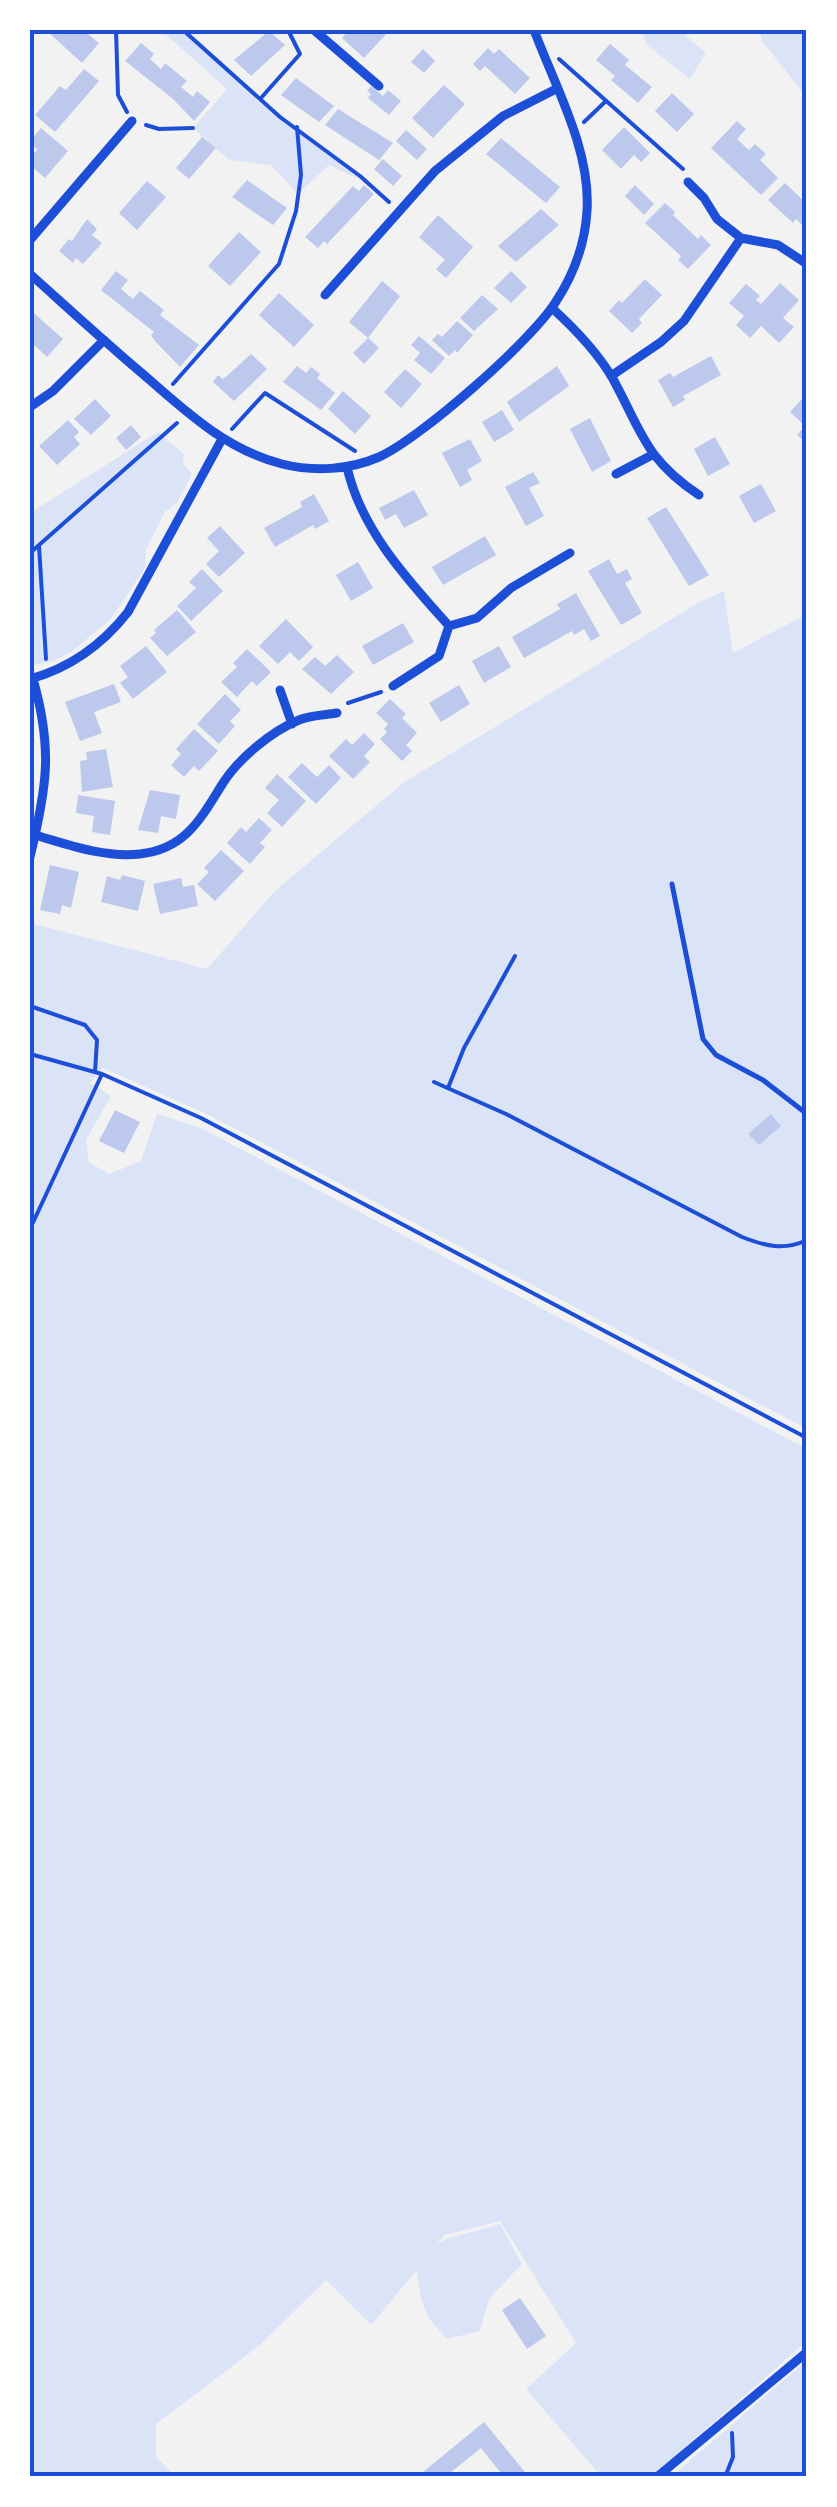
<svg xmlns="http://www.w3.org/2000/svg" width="837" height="2507" font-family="'Space Grotesk',sans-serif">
  <rect width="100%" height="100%" fill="#f2f2f2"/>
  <!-- green -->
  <path fill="#dbe4f7" d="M161 30H183L280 117 360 176 356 178 329 165 298 194 271 165 229 160 193 128 227 89Z
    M641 30H679L706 53 690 79 647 45Z
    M759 30H807V98L762 41Z
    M158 432 184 454 183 464 192 474 177 503 165 512 146 549 145 568 110 620 71 652 54 661 30 666V513Z
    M724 591 733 653 807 614V1429L211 1116 103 1068 90 1083 111 1096 86 1140 89 1162 109 1174 141 1161 157 1114 201 1128 807 1449V2341L651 2477H602L526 2389 576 2343 500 2221 445 2235 435 2246 446 2239 500 2224 522 2264 489 2299 480 2331 447 2339C423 2314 420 2303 417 2270L371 2325 326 2280 260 2345 156 2424V2457L176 2477H30V923L207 969 275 891 403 783 698 603Z
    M807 2360V2477H671Z"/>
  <!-- building -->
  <path fill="#bdc9ec" d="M52 30H83L99 43 82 63 49 33Z
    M349 30H390L364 58 342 38Z
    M269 31 285 45 251 76 234 60Z
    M141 43 154 54 150 59 161 69 165 63 187 81 181 87 193 97 197 91 210 102 194 121 172 98 125 61Z
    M610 44 629 60 625 65 652 87 638 103 611 80 615 76 596 60Z
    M488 48 494 54 499 49 530 78 515 94 485 66 480 71 473 64Z
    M423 49 435 61 424 73 411 62Z
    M84 69 99 81 55 132 35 115 60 86 66 90Z
    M296 78 334 106 319 122 281 95Z
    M444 85 465 104 433 138 412 118Z
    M371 86 383 96 388 90 401 101 389 115 368 98 371 94 367 91Z
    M672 93 694 114 677 132 655 111Z
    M338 109 393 143 379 160 325 125Z
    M737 121 746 129 737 139 749 150 755 144 766 154 760 160 778 178 761 195 711 148Z
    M624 127 650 153 641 162 634 155 621 169 602 150Z
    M41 128 68 151 45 178 30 165V158L37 150 30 141Z
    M406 130 427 149 417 160 396 141Z
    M202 137 216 148 189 179 176 168Z
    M501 138 560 187 546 203 486 154Z
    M383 159 402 176 393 186 374 169Z
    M247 180 287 208 273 225 232 197Z
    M147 181 166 197 137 230 119 213Z
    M785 183 807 204V230L796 219 793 223 768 200Z
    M364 185 374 194 327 244 324 241 318 248 305 237 353 186 359 191Z
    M635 185 654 204 644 215 625 196Z
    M665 203 675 212 673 215 698 239 701 235 711 245 688 269 678 260 681 256 645 223Z
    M541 209 559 225 516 262 498 246Z
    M438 215 473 247 446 278 436 269 445 260 419 237Z
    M87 219 97 229 92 235 102 243 83 264 76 258 73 263 59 251 69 239 72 241Z
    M239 232 261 252 230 286 208 266Z
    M116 271 128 280 121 289 133 299 140 291 164 310 160 315 199 345 180 367 155 341 151 335 154 332 101 290Z
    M511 271 527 287 511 303 494 288Z
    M645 279 662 295 639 319 642 323 632 333 609 311 619 300 622 303Z
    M382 281 400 296 368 338 349 322Z
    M780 283 799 300 783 318 794 327 779 343 761 326 750 338 736 325 744 316 729 303 746 284 760 296 756 300 761 304Z
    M279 293 314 325 294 347 259 315Z
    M482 295 498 309 474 331 460 318Z
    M35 314 63 339 47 357 30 341V319Z
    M457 321 473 335 457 353 455 350 449 356 432 340 438 334 442 337Z
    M419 336 445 358 431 374 414 360 420 353 411 345Z
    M368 338 379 348 364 364 353 353Z
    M251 354 267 369 234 401 213 382 218 375 223 379 229 374Z
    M711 356 721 375 683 396 685 400 673 407 658 380 670 373 673 377Z
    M297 366 306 373 311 367 320 374 317 378 335 393 321 410 283 382Z
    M557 366 569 386 519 422 507 402Z
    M405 369 422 384 401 408 384 392Z
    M343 391 371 416 355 434 328 409Z
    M807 393V444L797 435 805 426 790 412Z
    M95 399 111 416 91 435 74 419Z
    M502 410 514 430 494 442 482 422Z
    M590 418 611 461 592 472 570 429Z
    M68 420 79 432 74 437 80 444 57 465 39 446Z
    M131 425 141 437 126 450 116 438Z
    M715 437 730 464 708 476 694 449Z
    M470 439 482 461 467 470 472 480 460 487 442 453Z
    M533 472 540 483 529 488 544 516 526 526 505 487Z
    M761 484 776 511 754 523 739 496Z
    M414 490 428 515 404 528 396 514 385 520 379 508Z
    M314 494 329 521 315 529 313 525 275 547 264 528 302 507 300 502Z
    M666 507 709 575 689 586 647 518Z
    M220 526 245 553 219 577 206 564 219 551 207 538Z
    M485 536 496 555 443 585 432 567Z
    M609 559 617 574 627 569 632 579 625 583 642 613 621 625 588 571Z
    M358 562 373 588 351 601 336 575Z
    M202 569 223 591 191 621 177 606 196 588 189 582Z
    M576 593 600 636 591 641 584 629 574 635 572 631 524 658 512 637 560 609 557 604Z
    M177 610 196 632 167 656 150 638 156 633 154 630Z
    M286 619 313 647 299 661 290 652 278 664 259 646Z
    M403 623 414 642 373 665 362 646Z
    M146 646 167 672 133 699 120 683 128 677 120 666Z
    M499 646 511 667 484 683 472 661Z
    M247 649 271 672 257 686 252 681 237 697 221 682 237 667 233 663Z
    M337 655 354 672 331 694 302 669 315 657 325 666Z
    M114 684 121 702 94 712 102 733 80 741 65 702Z
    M459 685 470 704 441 722 429 703Z
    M225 694 241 710 230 721 235 726 219 744 197 724Z
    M390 699 406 714 402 718 417 733 406 745 412 751 402 761 380 739 387 732 384 729 388 724 376 713Z
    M194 729 218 751 199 771 194 766 184 777 171 765 181 754 176 749Z
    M364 733 375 744 364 756 370 762 353 779 329 756 346 739 352 745Z
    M106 749 113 787 82 792 80 761 87 760 86 752Z
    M302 763 317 777 329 765 341 778 316 804 288 777Z
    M277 774 306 801 282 827 267 813 279 800 265 788Z
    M150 790 180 795 176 819 161 816 158 833 138 830Z
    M78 795 115 801 110 835 92 832 94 816 76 813Z
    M259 818 272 830 260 843 265 847 250 864 227 843 241 827 246 832Z
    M221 850 244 871 215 901 197 884 209 872 204 868Z
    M50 865 79 872 71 908 62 905 60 914 40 910Z
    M122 875 145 881 138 911 101 902 107 876 120 880Z
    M181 878 183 887 194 885 198 906 160 914 153 884Z
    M115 1110 140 1122 124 1153 99 1141Z
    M771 1114 781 1126 759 1145 748 1134Z
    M520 2298 546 2336 527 2349 502 2310Z
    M484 2422 529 2477H504L481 2448 445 2477H417Z"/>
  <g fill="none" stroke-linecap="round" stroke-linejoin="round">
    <!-- path -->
    <path stroke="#1d4ed8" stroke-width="4" d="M116 30 118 95 127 112
      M183 30 280 117 360 176 389 202
      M559 59 683 169
      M261 98 300 54 288 30
      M584 122 606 101
      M146 125 159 129 193 128
      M173 384 279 264 296 211 301 175 297 127
      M232 429 265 393 355 451
      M39 546 46 659
      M30 553 177 423
      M348 703 381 692
      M30 1006 85 1025 97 1040 95 1072
      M30 1054 102 1074 201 1118 807 1438
      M434 1082 506 1114 742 1237C765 1246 784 1251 807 1240
      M448 1088 464 1048 515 956
      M30 1229 102 1074
      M725 2477 733 2457 732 2433"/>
    <!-- service -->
    <path stroke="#1d4ed8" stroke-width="5" d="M672 884 703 1039 716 1055 763 1080 807 1114"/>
    <!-- minor -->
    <path stroke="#1d4ed8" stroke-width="9" d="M314 30 379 86
      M688 182 704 198 717 219 741 238 778 245 807 264
      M30 240 132 121
      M30 274C68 308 105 342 144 375 186 412 227 450 282 464 314 472 349 470 379 457 421 438 530 342 555 303 573 276 585 244 587 211 591 150 555 86 534 30
      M325 295 435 171 503 116 556 89
      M552 308C574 328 598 353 613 379 642 432 645 459 699 495
      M611 376 661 342 684 321 741 238
      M30 407 53 391 104 340
      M347 467C361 530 408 580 449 626
      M616 474 652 455
      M30 679C70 668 102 645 128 612L222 439
      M393 686 439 656 449 626 477 618 511 588 570 553
      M280 690 292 724
      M35 835C69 845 105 858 140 854 186 849 201 818 223 783 239 758 272 731 299 720 311 715 325 715 337 713
      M30 857C47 787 53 749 33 679
      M657 2477 807 2352"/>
  </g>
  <!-- border -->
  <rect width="837" height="2507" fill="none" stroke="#ffffff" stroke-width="65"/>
  <rect x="32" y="32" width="772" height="2442" fill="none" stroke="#1d4ed8" stroke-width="4"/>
</svg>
